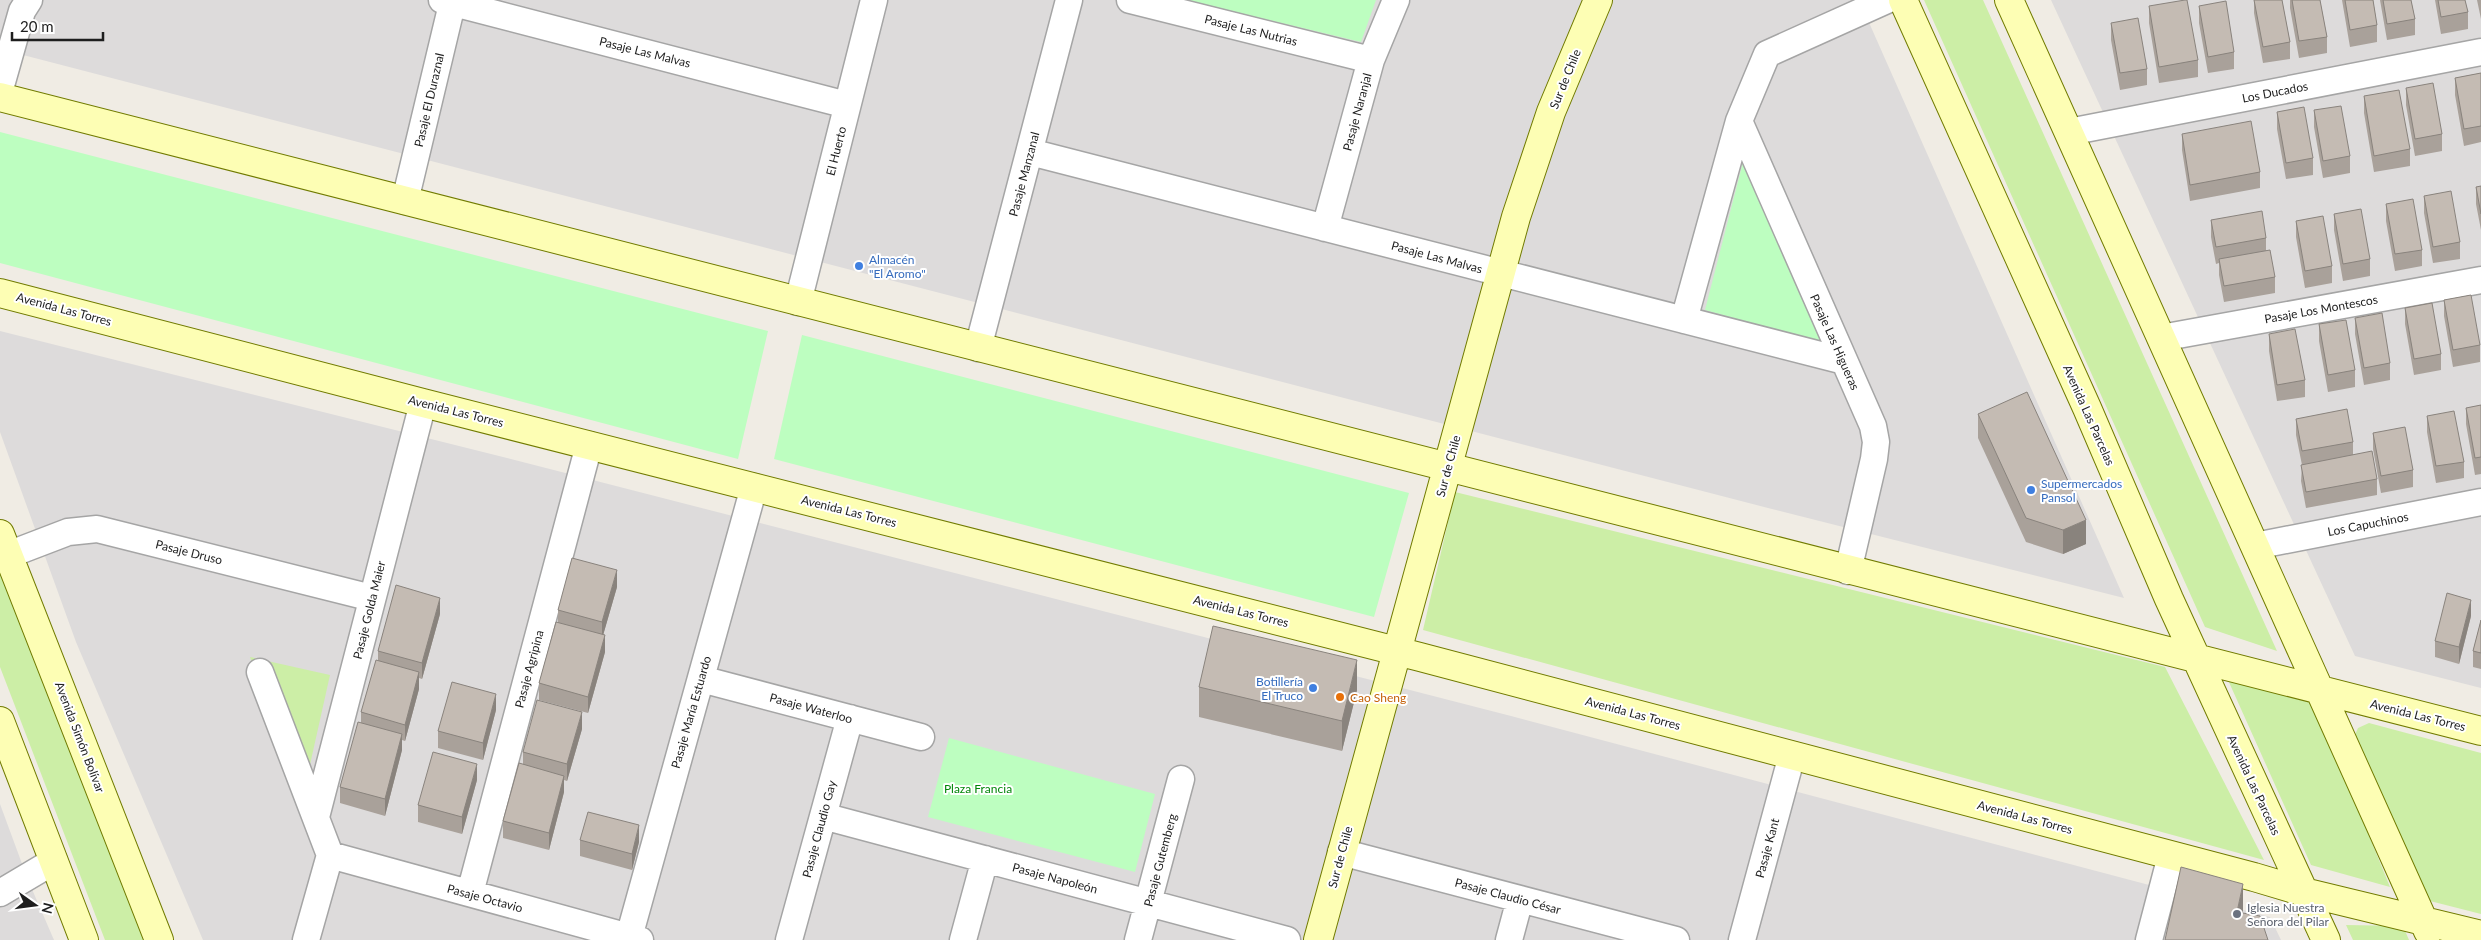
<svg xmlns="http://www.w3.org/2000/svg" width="2481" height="940" font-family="Lato,sans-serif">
  <rect width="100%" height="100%" fill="#f0ece4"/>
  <!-- residential -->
  <path fill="#dddbdb" d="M0 0H1859L2124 598 1768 508 0 49Z
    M2051 0H2481V688L2355 656Z
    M0 331 507 458 1511 716 2270 917 2281 940H203L76 642 0 432Z
    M0 804 28 880 54 940H0Z"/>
  <!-- grass -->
  <path fill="#cceea6" d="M1924 0H1983L2277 651 2205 627Z
    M1455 492 2165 667 2264 860 1423 630Z
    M0 563 145 940H105L0 667Z
    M250 657 330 675 301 805V804Z
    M2228 680 2314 701 2390 887 2311 865Z
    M2369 723 2481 753V914L2430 901 2354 737 2358 728Z
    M2346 925 2403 926 2409 940H2353Z"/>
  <!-- park -->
  <path fill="#bdfec0" d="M1185 0H1376L1361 42Z
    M0 132 768 331 738 459 0 263Z
    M1743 162 1828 345 1705 310Z
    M802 335 1409 493 1374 617 774 459Z
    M949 738 1155 794 1135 872 928 817Z"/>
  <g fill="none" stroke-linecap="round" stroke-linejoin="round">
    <!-- street casing -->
    <g stroke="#a5a5a5" stroke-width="29">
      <path id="street" d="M442 0 847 105
        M1130 0 1371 60
        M0 89 22 11 29 0
        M1739 121 1873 426 1876 442 1874 459 1848 571
        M2069 132 2481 52
        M1030 152 1844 361
        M405 201 453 0
        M1325 228 1371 60 1396 0
        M798 302 874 0
        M1684 320 1739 121 1767 54 1887 0
        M2161 338 2481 280
        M978 348 1069 0
        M2255 546 2481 502
        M8 555 68 532 97 529 372 598
        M260 672 330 855 306 940
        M701 679 921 737
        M823 816 1287 940
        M316 817 423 403
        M1341 852 1676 940
        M330 855 640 940
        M0 893 54 861
        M470 893 589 445
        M629 937 754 487
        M789 940 850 718
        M963 940 985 859
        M1138 940 1181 779
        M1509 940 1520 899
        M1742 940 1792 755
        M2149 940 2171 856"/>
    </g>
    <!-- secondary casing -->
    <g stroke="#717b00" stroke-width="30">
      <path id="secondary" d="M1903 0 2087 408 2169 599 2326 940
        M2009 0 2428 931
        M0 97 2481 731
        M0 293 423 403 1420 657 2254 877 2304 892 2481 935
        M0 534 159 940
        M0 721 84 940
        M1318 940 1516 217 1551 112 1598 0"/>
    </g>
    <!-- street -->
    <use href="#street" stroke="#fff" stroke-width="26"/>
    <!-- secondary -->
    <use href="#secondary" stroke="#fdfeb4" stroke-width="28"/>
  </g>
  <!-- wall -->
  <path fill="#a9a19a" d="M2254 0H2282L2290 42V59L2263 63 2254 13Z
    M2290 0H2320L2327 37V53L2299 58 2290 8Z
    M2342 0H2373L2377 25V42L2350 47Z
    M2380 0H2411L2415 19V35L2387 40Z
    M2435 0H2465L2468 12V29L2441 34Z
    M2477 0H2481V19Z
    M2149 6 2198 60V77L2159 83 2149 23Z
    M2199 6 2234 52V69L2208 73 2199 23Z
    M2111 23 2147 69V85L2120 90 2111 40Z
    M2481 73V142L2464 146 2455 95V78Z
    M2406 88 2442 134V151L2415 156 2406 105Z
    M2364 96 2410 149V166L2374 172 2364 113Z
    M2314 110 2350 156V173L2323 178 2314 127Z
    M2277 112 2313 158V175L2286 179 2277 129Z
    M2182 134 2260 172V188L2190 201 2182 150Z
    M2481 186V230L2476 204V187Z
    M2424 196 2460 242V259L2433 263 2424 213Z
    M2386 204 2422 250V266L2395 271 2386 221Z
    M2334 214 2370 259V276L2343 281 2334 230Z
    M2211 220 2266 238V250L2275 277V293L2224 302 2219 275V263L2216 264 2211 237Z
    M2296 221 2332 266V283L2305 288 2296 237Z
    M2444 300 2480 345V362L2453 367 2444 316Z
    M2405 308 2441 354V370L2414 375 2405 324Z
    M2355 318 2390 363V380L2364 385 2355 334Z
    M2319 324 2355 370V387L2328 392 2319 341Z
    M2269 334 2305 380V397L2277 401 2269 351Z
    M2481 405V474L2475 475 2466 424V408Z
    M1978 414 2086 544 2063 554 2026 542 1978 438Z
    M2427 416 2464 462V478L2436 483 2427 432Z
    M2296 419 2353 442V455L2377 479V495L2306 508 2301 481 2302 465 2296 435Z
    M2373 433 2413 470V487L2381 493 2373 449Z
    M617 587 603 635 605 652 588 713 539 700V683L558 623V610Z
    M440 614 422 679 419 678V689L405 741 402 740V750L385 816 340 803V787L361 722V712L378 660V651Z
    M2471 616 2459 664 2435 657V641Z
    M2481 620V669L2473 667V651Z
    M1199 687 1357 690 1342 751 1199 717Z
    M496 710 483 760 438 748V731Z
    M582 729 567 781 564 780V792L549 850 503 838V821L523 765V752Z
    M477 780 462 834 418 822V805Z
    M580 840 639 842 632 870 580 856Z"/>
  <!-- shaded-wall -->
  <path fill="#89837d" d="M2086 520V544L2063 554V530Z
    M617 570V587L602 639V622Z
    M440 598V614L422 679V663Z
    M2471 600V616L2459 664V647Z
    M605 635V652L588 713V697Z
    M1357 660V690L1342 751V721Z
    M419 672V689L405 741V725Z
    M496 694V710L483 760V743Z
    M582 712V729L567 781V764Z
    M402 734V750L385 816V799Z
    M477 764V780L462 834V817Z
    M564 776V792L549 850V833Z
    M639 825V842L632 870V854Z
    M2243 884V915L2237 912Z"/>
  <!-- building -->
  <path fill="#c4bbb3" stroke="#89837d" d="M2185 0H2187L2198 60 2159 67 2149 6Z
    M2254 0H2282L2290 42 2263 47Z
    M2292 0H2320L2327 37 2299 41Z
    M2345 0H2373L2377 25 2350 30Z
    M2383 0H2411L2415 19 2387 24Z
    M2438 0H2465L2468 12 2441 17Z
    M2226 1 2234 52 2208 57 2199 6Z
    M2138 18 2147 69 2120 73 2111 23Z
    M2481 73V126L2464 129 2455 78Z
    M2433 83 2442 134 2415 139 2406 88Z
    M2399 90 2410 149 2374 156 2364 96Z
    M2341 106 2350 156 2323 161 2314 110Z
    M2304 107 2313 158 2286 163 2277 112Z
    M2251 121 2260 172 2190 185 2182 134Z
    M2481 186V214L2476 187Z
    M2451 191 2460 242 2433 247 2424 196Z
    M2413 199 2422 250 2395 254 2386 204Z
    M2361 209 2370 259 2343 264 2334 214Z
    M2262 211 2266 238 2216 247 2211 220Z
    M2323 216 2332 266 2305 271 2296 221Z
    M2270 250 2275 277 2224 286 2219 259Z
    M2471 295 2480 345 2453 350 2444 300Z
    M2432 303 2441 354 2414 359 2405 308Z
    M2382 313 2390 363 2364 368 2355 318Z
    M2346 320 2355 370 2328 375 2319 324Z
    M2295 329 2305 380 2277 385 2269 334Z
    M2027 392 2086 520 2063 530 2026 518 1978 414Z
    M2481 405V457L2475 458 2466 408Z
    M2347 409 2353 442 2302 451 2296 419Z
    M2454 411 2464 462 2436 466 2427 416Z
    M2405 427 2413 470 2381 476 2373 433Z
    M2372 451 2377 479 2306 492 2301 465Z
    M572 558 617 570 602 622 558 610Z
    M396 585 440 598 422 663 378 651Z
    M2447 593 2471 600 2459 647 2435 641Z
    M2481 620V653L2473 651Z
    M556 622 605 635 588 697 539 683Z
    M1213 626 1357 660 1342 721 1199 687Z
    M376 660 419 672 405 725 361 712Z
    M452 682 496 694 483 743 438 731Z
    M537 700 582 712 567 764 523 752Z
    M358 722 402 734 385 799 340 787Z
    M433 752 477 764 462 817 418 805Z
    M519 763 564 776 549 833 503 821Z
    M588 812 639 825 632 854 580 840Z
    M2181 867 2243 884 2237 912 2260 916 2268 940H2165Z"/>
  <!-- markers -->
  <g fill="#3f7fe0" stroke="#fff" stroke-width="2">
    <circle cx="859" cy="266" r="5"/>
    <circle cx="2031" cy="490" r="5"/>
    <circle cx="1313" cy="688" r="5"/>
  </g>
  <circle fill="#e8710a" stroke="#fff" stroke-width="2" cx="1340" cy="697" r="5"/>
  <circle fill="#6b7280" stroke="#fff" stroke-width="2" cx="2237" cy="914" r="5"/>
  <g text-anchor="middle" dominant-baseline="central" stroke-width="4" stroke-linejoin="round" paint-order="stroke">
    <!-- street labels -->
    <g font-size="12" fill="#1e1e1e" stroke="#fff">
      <text transform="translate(1251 30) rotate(14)">Pasaje Las Nutrias</text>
      <text transform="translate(645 52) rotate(14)">Pasaje Las Malvas</text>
      <text transform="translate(1565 79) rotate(-68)">Sur de Chile</text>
      <text transform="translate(2275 92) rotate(-11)">Los Ducados</text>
      <text transform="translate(429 100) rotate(-77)">Pasaje El Duraznal</text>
      <text transform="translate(1357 112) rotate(-75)">Pasaje Naranjal</text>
      <text transform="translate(836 151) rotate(-76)">El Huerto</text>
      <text transform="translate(1024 174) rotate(-75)">Pasaje Manzanal</text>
      <text transform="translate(1437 257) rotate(15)">Pasaje Las Malvas</text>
      <text transform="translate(64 309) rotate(15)">Avenida Las Torres</text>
      <text transform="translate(2321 309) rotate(-10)">Pasaje Los Montescos</text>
      <text transform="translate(1835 342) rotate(66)">Pasaje Las Higueras</text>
      <text transform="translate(456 411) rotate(14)">Avenida Las Torres</text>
      <text transform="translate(2089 415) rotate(66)">Avenida Las Parcelas</text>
      <text transform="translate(1448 466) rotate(-75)">Sur de Chile</text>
      <text transform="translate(849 511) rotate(14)">Avenida Las Torres</text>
      <text transform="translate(2368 524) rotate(-11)">Los Capuchinos</text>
      <text transform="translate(189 552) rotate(14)">Pasaje Druso</text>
      <text transform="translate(369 610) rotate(-76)">Pasaje Golda Maier</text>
      <text transform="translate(1241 611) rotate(14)">Avenida Las Torres</text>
      <text transform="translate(529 669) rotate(-75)">Pasaje Agripina</text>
      <text transform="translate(811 708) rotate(15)">Pasaje Waterloo</text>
      <text transform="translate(691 712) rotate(-74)">Pasaje María Estuardo</text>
      <text transform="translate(1633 713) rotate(15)">Avenida Las Torres</text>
      <text transform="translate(2418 715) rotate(14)">Avenida Las Torres</text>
      <text transform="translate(80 737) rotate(69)">Avenida Simón Bolívar</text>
      <text transform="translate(2254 785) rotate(65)">Avenida Las Parcelas</text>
      <text transform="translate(2025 817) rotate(15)">Avenida Las Torres</text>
      <text transform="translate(819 829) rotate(-75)">Pasaje Claudio Gay</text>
      <text transform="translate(1767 848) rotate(-75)">Pasaje Kant</text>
      <text transform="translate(1340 857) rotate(-75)">Sur de Chile</text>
      <text transform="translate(1160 860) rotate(-75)">Pasaje Gutemberg</text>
      <text transform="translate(1055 878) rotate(15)">Pasaje Napoleón</text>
      <text transform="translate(1508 896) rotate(15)">Pasaje Claudio César</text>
      <text transform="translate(485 898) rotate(15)">Pasaje Octavio</text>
    </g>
    <!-- shop labels -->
    <g font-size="12" fill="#366cbe" stroke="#fff" text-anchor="start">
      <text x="869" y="259">Almacén<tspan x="869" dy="14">"El Aromo"</tspan></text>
      <text x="2041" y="483">Supermercados<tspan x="2041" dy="14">Pansol</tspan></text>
      <text x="1303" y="681" text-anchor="end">Botillería<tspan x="1303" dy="14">El Truco</tspan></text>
    </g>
    <!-- food labels -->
    <g font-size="12" fill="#c56008" stroke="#fff" text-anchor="start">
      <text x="1350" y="697">Cao Sheng</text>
    </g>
    <!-- park labels -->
    <g font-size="12" fill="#03860a" stroke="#fff">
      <text x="978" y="788">Plaza Francia</text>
    </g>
    <!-- worship labels -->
    <g font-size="12" fill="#5b616d" stroke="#fff" text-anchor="start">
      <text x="2247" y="907">Iglesia Nuestra<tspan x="2247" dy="14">Señora del Pilar</tspan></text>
    </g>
  </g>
  <!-- north arrow -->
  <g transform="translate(35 905) rotate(104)" stroke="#ffffff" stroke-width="4" paint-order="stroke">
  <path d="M0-4L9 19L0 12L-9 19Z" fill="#1e1e1e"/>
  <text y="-8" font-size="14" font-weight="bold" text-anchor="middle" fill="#1e1e1e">N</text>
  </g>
  <!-- scale -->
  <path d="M12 32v8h91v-8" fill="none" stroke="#1e1e1e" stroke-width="2.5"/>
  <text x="20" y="32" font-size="15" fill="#1e1e1e" stroke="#ffffff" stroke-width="4" paint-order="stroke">20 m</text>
</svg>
